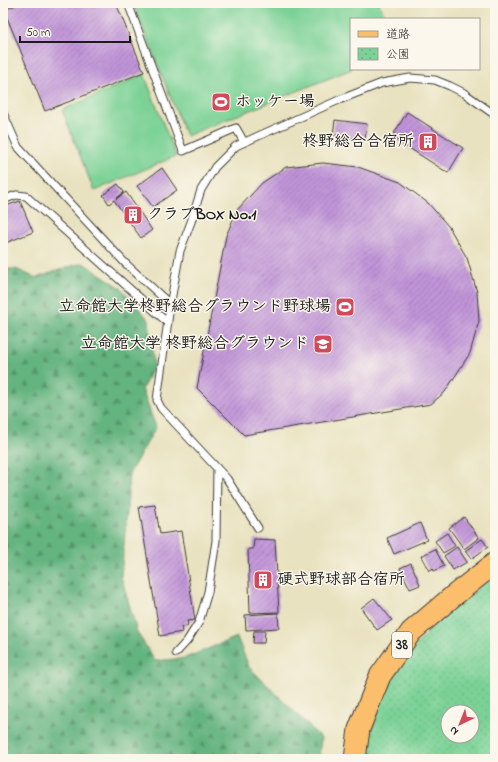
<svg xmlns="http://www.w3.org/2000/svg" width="498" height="762" font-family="'Indie Flower','Klee One',sans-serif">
  <defs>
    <pattern id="forest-firs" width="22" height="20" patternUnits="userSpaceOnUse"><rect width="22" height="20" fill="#64b47f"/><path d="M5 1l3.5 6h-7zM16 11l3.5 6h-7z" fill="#529267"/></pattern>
    <pattern id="park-dots" width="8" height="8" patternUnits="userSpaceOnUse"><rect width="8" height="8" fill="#7bd296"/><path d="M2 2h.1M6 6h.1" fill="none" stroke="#6ab481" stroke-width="1.8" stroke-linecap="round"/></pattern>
    <pattern id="building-hatch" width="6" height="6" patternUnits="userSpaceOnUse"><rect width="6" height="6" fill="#c194d9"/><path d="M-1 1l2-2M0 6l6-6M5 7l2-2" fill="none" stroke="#9c78af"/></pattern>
  </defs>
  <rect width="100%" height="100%" fill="#fbf7ec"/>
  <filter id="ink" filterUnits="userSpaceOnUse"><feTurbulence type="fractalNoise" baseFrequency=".025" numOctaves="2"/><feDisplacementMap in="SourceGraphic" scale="8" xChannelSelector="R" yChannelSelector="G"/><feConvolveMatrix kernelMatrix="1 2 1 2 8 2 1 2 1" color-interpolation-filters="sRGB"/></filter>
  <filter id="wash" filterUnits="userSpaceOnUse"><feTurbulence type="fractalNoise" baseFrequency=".012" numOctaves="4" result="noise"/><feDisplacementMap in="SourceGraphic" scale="16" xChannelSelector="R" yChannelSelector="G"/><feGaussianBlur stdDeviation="0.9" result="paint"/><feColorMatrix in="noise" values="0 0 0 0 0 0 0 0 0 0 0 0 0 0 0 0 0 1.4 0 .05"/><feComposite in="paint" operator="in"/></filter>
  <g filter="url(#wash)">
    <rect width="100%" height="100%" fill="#e9e2c0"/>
    <!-- forest -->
    <path fill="url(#forest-firs)" stroke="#40684e" d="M83 263 120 287 149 320 154 367 142 389 156 427 129 474 127 513 121 576 137 632 155 661 185 658 237 637 249 667 321 738 319 759H3V269H16L36 278 68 267Z"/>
    <!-- park -->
    <path fill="url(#park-dots)" stroke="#4c7759" fill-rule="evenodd" d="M495 575V759H366L370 739 381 697 409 653 443 616ZM448 712H472V736H448Z"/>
    <!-- garden -->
    <path fill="#7bd296" stroke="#4c7759" d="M146 3H379L385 19H351V69H352L186 136 135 8Z
      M144 74 176 156 94 191 62 110Z"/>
    <g id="blocks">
      <!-- building -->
      <path fill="url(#building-hatch)" d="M21 3H116L144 72 45 111 4 10Z
        M407 112 463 148 448 173 392 137Z
        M335 120 367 124 365 140 333 135Z
        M323 163 358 167 400 182 428 203 449 227 467 258 477 292 479 321 470 353 445 392 431 404 244 435 197 388 226 236 237 210 262 183 286 167Z
        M162 168 177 190 153 207 137 186Z
        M118 184 124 192 116 199 126 192 152 230 141 238 114 200 109 204 103 195Z
        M20 201 33 232 3 244V207Z
        M155 505 160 534 181 531 195 620 187 621 188 626 181 627 182 632 160 636 139 507Z
        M464 517 479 538 464 549 449 528Z
        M420 523 427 540 394 554 387 538Z
        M447 533 455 546 443 553 435 541Z
        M254 539 275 540 279 612 250 613 248 549H253Z
        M482 539 488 547 471 559 465 551Z
        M457 547 467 562 453 570 444 556Z
        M435 549 444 566 434 571 433 568 429 571 421 556Z
        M411 563 420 585 410 589 400 568Z
        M374 598 392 620 377 630 361 608Z
        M278 613 279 628 246 630 245 615Z
        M254 631H265L264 643H253Z"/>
    </g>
  </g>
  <g filter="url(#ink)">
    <use href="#blocks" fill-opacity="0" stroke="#3b3a35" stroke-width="1"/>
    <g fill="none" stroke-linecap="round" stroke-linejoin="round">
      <!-- lane casing -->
      <g stroke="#3b3a35" stroke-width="9">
        <path id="lane" d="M128 3 183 151 236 128 244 142
          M3 113 18 147 125 263 171 305
          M3 200 16 195 26 196 168 323
          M258 528 227 479 161 408 157 400 170 306 180 251 191 222 201 190 215 167 236 146 339 100 382 83 410 78 435 80 450 86 464 93 495 115
          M176 653 187 641 199 622 208 592 216 541 217 468"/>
      </g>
      <!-- primary casing -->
      <g stroke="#3b3a35" stroke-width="23">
        <path id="primary" d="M355 759 359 729 380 676 411 632 452 597 495 563"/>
      </g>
      <!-- lane -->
      <use href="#lane" stroke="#fff" stroke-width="7"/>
      <!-- primary -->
      <use href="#primary" stroke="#fabe6d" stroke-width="21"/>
    </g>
  </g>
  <!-- icons -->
  <defs>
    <g id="stadium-square" transform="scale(1)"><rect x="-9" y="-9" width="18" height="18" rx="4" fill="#d1495b" stroke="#fbf7ec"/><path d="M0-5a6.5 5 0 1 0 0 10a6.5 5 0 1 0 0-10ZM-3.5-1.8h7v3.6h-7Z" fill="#fff"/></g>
    <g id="building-square" transform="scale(1)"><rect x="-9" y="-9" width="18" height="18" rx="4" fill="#d1495b" stroke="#fbf7ec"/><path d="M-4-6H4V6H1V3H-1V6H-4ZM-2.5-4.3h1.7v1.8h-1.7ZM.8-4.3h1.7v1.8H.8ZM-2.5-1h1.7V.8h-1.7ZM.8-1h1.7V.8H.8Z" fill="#fff"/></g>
    <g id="university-square" transform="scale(1)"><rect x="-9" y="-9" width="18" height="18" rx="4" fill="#d1495b" stroke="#fbf7ec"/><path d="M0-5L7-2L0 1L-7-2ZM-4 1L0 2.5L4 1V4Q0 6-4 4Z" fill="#fff"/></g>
  </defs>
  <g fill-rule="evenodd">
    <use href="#stadium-square" x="221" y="102"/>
    <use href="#building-square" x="428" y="142"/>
    <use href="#building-square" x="133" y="215"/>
    <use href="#stadium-square" x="345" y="307"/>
    <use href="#university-square" x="323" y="344"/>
    <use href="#building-square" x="263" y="580"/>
  </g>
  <g text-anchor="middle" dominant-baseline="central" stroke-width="3" stroke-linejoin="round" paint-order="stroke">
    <!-- shield labels -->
    <rect fill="#fbf7ec" stroke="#5f5e5a" stroke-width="1" x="392" y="632" width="20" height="26" rx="3"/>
    <g font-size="15" font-weight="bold" fill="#1c1c1c">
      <text x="402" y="645">38</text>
    </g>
    <!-- poi labels -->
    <g font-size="16" font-weight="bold" fill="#1c1c1c" stroke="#fbf7ec" text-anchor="start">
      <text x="235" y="102">ホッケー場</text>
      <text x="414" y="142" text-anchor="end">柊野総合合宿所</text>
      <text x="147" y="215">クラブBOX No.1</text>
      <text x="331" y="307" text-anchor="end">立命館大学柊野総合グラウンド野球場</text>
      <text x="309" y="344" text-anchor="end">立命館大学 柊野総合グラウンド</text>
      <text x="277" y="580">硬式野球部合宿所</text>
    </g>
  </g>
  <!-- margin -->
  <rect width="498" height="762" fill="none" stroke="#fbf7ec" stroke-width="16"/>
  <!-- legend -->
  <rect x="350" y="18" width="130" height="52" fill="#fbf7ec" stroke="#a29f99"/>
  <rect x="358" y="31" width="20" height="6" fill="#fabe6d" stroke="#a29f99"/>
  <text x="386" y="38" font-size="12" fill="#1c1c1c">道路</text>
  <rect x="358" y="48" width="20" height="12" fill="url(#park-dots)" stroke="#a29f99"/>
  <text x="386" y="58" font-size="12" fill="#1c1c1c">公園</text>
  <!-- north arrow -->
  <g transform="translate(460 724) rotate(223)"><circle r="19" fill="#fbf7ec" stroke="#a29f99"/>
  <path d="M0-3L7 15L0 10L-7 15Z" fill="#d1495b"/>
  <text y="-6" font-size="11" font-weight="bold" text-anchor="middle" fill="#1c1c1c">N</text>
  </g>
  <!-- scale -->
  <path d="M20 36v6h110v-6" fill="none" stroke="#1c1c1c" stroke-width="2"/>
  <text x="26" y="36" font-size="12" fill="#1c1c1c" stroke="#fbf7ec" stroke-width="3" paint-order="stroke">50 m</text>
</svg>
